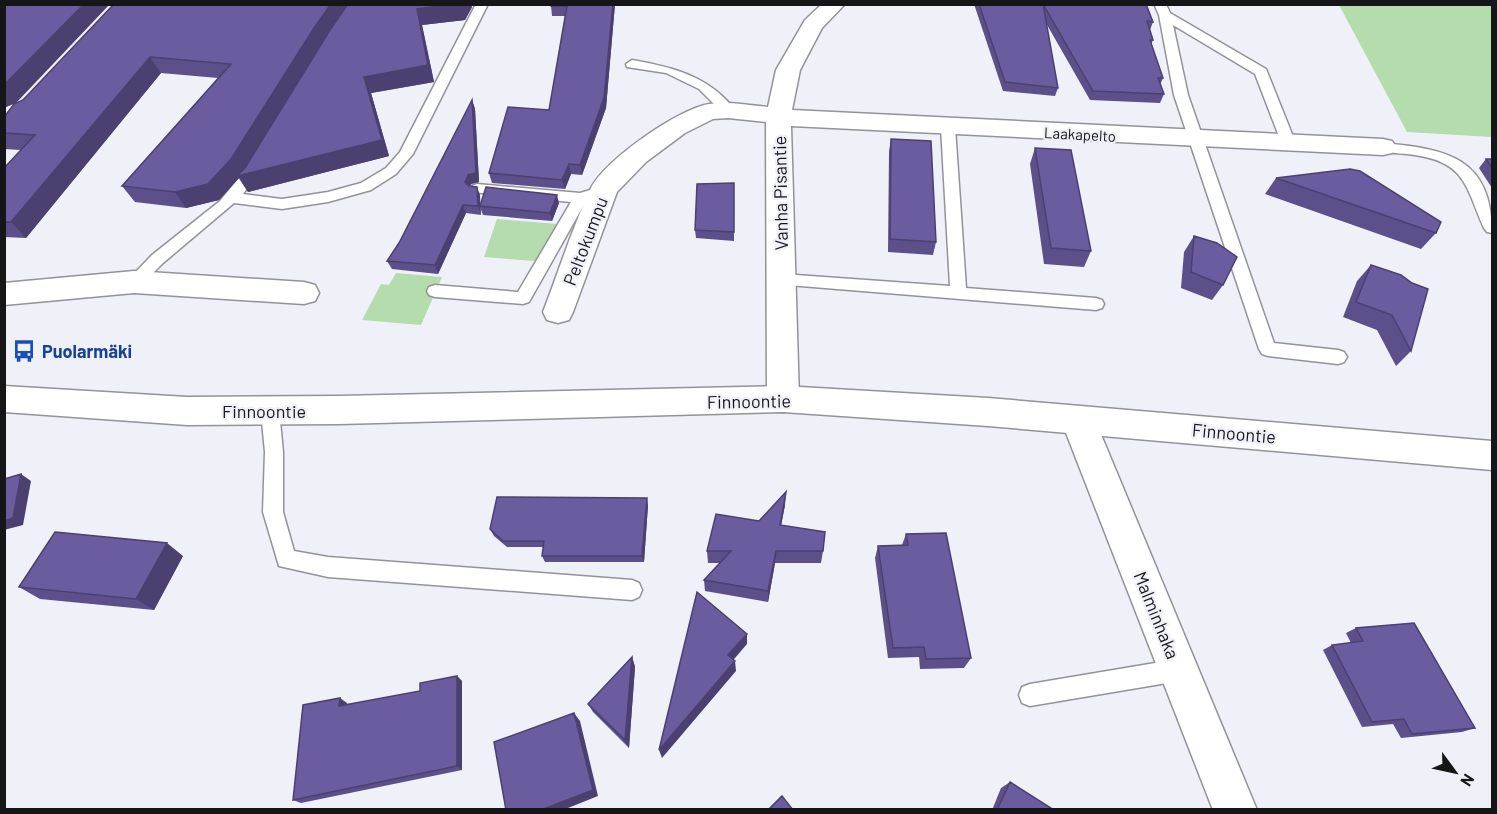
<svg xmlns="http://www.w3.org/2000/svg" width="1497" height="814" font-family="Barlow,sans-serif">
  <rect width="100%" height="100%" fill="#f0f0f8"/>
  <!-- green -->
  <path fill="#b5dcac" d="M1339 5H1492V137L1407 132Z
    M497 219 558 224 535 261 484 257Z
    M396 273 442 277 421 325 362 320 381 284 389 285Z"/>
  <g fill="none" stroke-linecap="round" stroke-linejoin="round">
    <!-- service casing -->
    <g stroke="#929298" stroke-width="3">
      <path id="service" d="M476 4H488L413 154 396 174 371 190 328 202 282 209 234 203 163 263 140 286H128L126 282 152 255 220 201 251 163H261L263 166 243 194 282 199 328 192 361 183 386 168 400 152Z
        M1154 4H1166L1170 13 1266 69 1296 144 1294 147H1284L1282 144 1255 74 1173 25 1188 95 1274 343 1338 350 1344 352 1347 357 1344 362 1338 364 1268 356 1262 354 1259 349 1174 95 1159 15Z
        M632 60C672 67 709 76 735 110L733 113H723L699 89 666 73 627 67 626 64Z
        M948 123 955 127 966 288 1096 298 1102 300 1104 304 1102 308 1096 310 776 284 774 280 776 276 782 274 950 286 941 127Z
        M1383 143C1446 149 1492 157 1492 233L1487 232 1484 228C1467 191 1467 164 1420 156 1406 153 1392 154 1378 150L1376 147 1378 144Z
        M477 184 580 193 590 190 597 195 595 198 586 201 529 302 523 304 435 297 429 295 427 291 429 287 435 285 518 292 571 202 472 192 470 189 472 186Z
        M270 404 276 406 279 411 283 452V512L294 551 328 557 632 580 639 583 642 590 639 597 632 600 328 577 279 566 263 512 265 452 261 411 264 406Z
        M1179 659 1187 662 1190 670 1187 678 1179 681 1030 706 1022 703 1019 695 1022 687 1030 684Z"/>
    </g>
    <!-- minor casing -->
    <g stroke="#929298" stroke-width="3">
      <path id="minor" d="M822 4H845L822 28 800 70 792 110 1383 139 1392 141 1396 147 1392 153 1383 155 791 126 799 399 795 408 783 412 771 408 767 399 766 122 728 118 713 119 685 133 646 162 617 192 573 312 569 320 558 323 547 320 543 312C559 271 572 228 591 188 605 160 678 109 709 104 728 101 748 105 768 107L776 70 805 20Z
        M134 271 304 282 315 285 319 293 315 301 304 304 134 293 4 305V283Z
        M1078 406 1090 410 1095 420 1257 810H1213L1061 420 1066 410Z"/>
    </g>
    <!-- primary casing -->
    <g stroke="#929298" stroke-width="3">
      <path id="primary" d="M4 386 187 397 339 396 783 386 988 398 1492 441V470L988 426 783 412 339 424 187 425 4 412Z"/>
    </g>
    <!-- service -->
    <use href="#service" fill="#fff" fill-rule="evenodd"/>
    <!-- minor -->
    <use href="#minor" fill="#fff" fill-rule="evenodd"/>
    <!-- primary -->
    <use href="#primary" fill="#fff" fill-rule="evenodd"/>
  </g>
  <!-- wall -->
  <path fill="#5c4f8a" d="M114 4 472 7 465 20 422 25 434 82 371 93 389 156 248 192 239 178 219 200 186 208 135 202 122 186 218 78 161 73 26 238 4 237V168L21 150 4 149V117L23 100Z
    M615 4 606 108 582 175 571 174 565 189 492 183 489 173 549 110 565 16H552L551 6Z
    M974 4H1146L1153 22 1150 30 1153 40 1151 45 1163 78 1160 85 1164 94 1160 103 1090 100 1046 23 1058 88 1055 96 1003 91Z
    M472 100 475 109 479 182 471 184 470 186 480 195V206L559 203 552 221 483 215 480 207 481 215 466 213 438 274 392 269 387 261 399 243Z
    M891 139 936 242 933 255 888 252 889 151Z
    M1035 148 1091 251 1084 267 1044 264 1030 164Z
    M1486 159H1492V188L1479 168Z
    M1276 178 1436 233 1421 249 1265 194Z
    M734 183V241L696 238 695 230Z
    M1194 236 1223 285 1212 300 1181 288 1184 252Z
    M1371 265 1411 351 1396 366 1377 330 1343 317 1357 281Z
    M648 505 644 562H545L542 556 543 547H507L494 536 490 529Z
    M785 505 781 525 823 551 821 563H775L768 602 705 591 704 580 720 563H708L707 551Z
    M906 534 971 658 964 668 920 669 919 657 888 658 875 558 878 546 902 545Z
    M183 556 154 610 40 599 19 587Z
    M1356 628 1475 728 1462 732 1401 738 1393 724 1362 727 1323 650 1332 645 1351 643 1346 633Z
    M632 657 635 667 629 748 593 712 588 704Z
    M457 676 462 681V770L301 803 293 800 347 703V705L420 691Z
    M1010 782 1054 810H992L1001 788Z"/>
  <!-- shaded-wall -->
  <path fill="#4b4070" d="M84 4H110L16 103 4 108V85Z
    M331 4H350L364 77 417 9 453 4H471L472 7 465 20 422 25 434 82 371 93 389 156 248 192 239 178 219 200 186 208 175 192 314 28Z
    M613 4H615L606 108 582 175 580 165Z
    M150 57 161 73 26 238 11 222Z
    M472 100 475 109 479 182 471 184 468 190 465 182Z
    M569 164 571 174 565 189 562 180Z
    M477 187 480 195 481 215 478 206Z
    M557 195 559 203 552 221 550 213Z
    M463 205 466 213 438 274 435 265Z
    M21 474 31 481 23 525 4 530V521Z
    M786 492 785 505 779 537 780 525Z
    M647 498 648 505 644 562 642 556Z
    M167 543 183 556 154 610 136 599Z
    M776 551 775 563 768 602V591Z
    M747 634V644L729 665 728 655Z
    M632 657 635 667 629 748 625 740Z
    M735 661 736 671 662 758 659 750Z
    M457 676 462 681V770L457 766Z
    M340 698 347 703 346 711 339 706Z
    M574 713 580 721 598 796 563 810H541Z"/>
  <!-- building -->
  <path fill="#6b5ca0" stroke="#4b4070" stroke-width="1.5" d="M4 4H84L4 85Z
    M114 4H331L314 28 231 159 208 184 175 192 122 186 231 64 150 57 11 222H4V168L35 135 4 133V117L14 104 23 100Z
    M348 4H453L417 9 428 65 364 77 382 140 237 176 245 168 330 30Z
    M551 4H613L604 98 580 165 569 164 562 180 489 173 508 107 549 110 567 6H551Z
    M979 4H1043L1058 88 1005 82Z
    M1043 4H1146L1153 22 1147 21 1153 40H1150L1163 78H1158L1164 94 1093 91Z
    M472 100 476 173 468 175 465 182 469 186 477 187 478 206 463 205 435 265 387 261 399 243Z
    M891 139 931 141 936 242 890 239Z
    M1035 148 1071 150 1091 251 1051 248Z
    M1486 159H1492V168Z
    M1350 169 1360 171 1441 222 1436 233 1276 178Z
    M734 183V232L695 230 697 184Z
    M486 187 557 195 550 213 480 206Z
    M1194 236 1217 243 1237 257 1223 285 1191 272Z
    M1371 265 1401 275 1412 283 1428 289 1411 351 1392 315 1356 302Z
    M21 474 13 518 4 521V479Z
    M786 492 780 525 825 532 823 551H776L768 591 704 580 731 551H707L716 514 759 521Z
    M497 497 647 498 642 556H542L544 541H503L490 529Z
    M55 532 167 543 136 599 19 587Z
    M946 533 971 658 926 659 924 647 893 648 878 546 908 545 906 534Z
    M697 592 747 634 728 655 735 661 659 750Z
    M1414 623 1475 728 1412 734 1404 719 1372 722 1332 645 1363 641 1356 628Z
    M632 657 625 740 588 704Z
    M457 676V766L293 800 303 705 340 698 339 706 420 691V683Z
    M574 713 593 790 541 810H506L494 742Z
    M1010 782 1054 810H997Z
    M782 796 793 810H768Z"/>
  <!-- icons -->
  <defs>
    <g id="bus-bare" transform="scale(1.8)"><path d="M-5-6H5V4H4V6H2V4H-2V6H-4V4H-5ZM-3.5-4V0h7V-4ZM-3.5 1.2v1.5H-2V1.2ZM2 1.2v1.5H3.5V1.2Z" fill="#1a4fb4" stroke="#f0f0f8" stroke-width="2.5" paint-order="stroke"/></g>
  </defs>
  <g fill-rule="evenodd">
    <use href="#bus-bare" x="24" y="351"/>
  </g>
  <g text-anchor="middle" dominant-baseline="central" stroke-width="4.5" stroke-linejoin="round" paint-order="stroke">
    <!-- far-street labels -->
    <g font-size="15" fill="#161619" stroke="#f0f0f8">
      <text transform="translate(1080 134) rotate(3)">Laakapelto</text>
    </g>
    <!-- street labels -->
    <g font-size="18" fill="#161619" stroke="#f0f0f8">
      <text transform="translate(780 193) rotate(-91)">Vanha Pisantie</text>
      <text transform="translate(585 241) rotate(-69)">Peltokumpu</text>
      <text transform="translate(749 401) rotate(-1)">Finnoontie</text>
      <text x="264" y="411">Finnoontie</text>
      <text transform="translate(1234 433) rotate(5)">Finnoontie</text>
      <text transform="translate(1157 615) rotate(68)">Malminhaka</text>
    </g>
    <!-- transit labels -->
    <g font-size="18" font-weight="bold" fill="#164399" stroke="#f0f0f8" text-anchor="start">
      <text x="42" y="351">Puolarmäki</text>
    </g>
  </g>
  <!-- border -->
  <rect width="1497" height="814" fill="none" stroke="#161619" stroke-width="12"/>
  <!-- north arrow -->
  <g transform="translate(1455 772) rotate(123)" stroke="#f0f0f8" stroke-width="4.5" paint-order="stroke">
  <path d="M0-4.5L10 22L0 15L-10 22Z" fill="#161619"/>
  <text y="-9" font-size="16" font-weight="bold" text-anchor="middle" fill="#161619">N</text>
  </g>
</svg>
